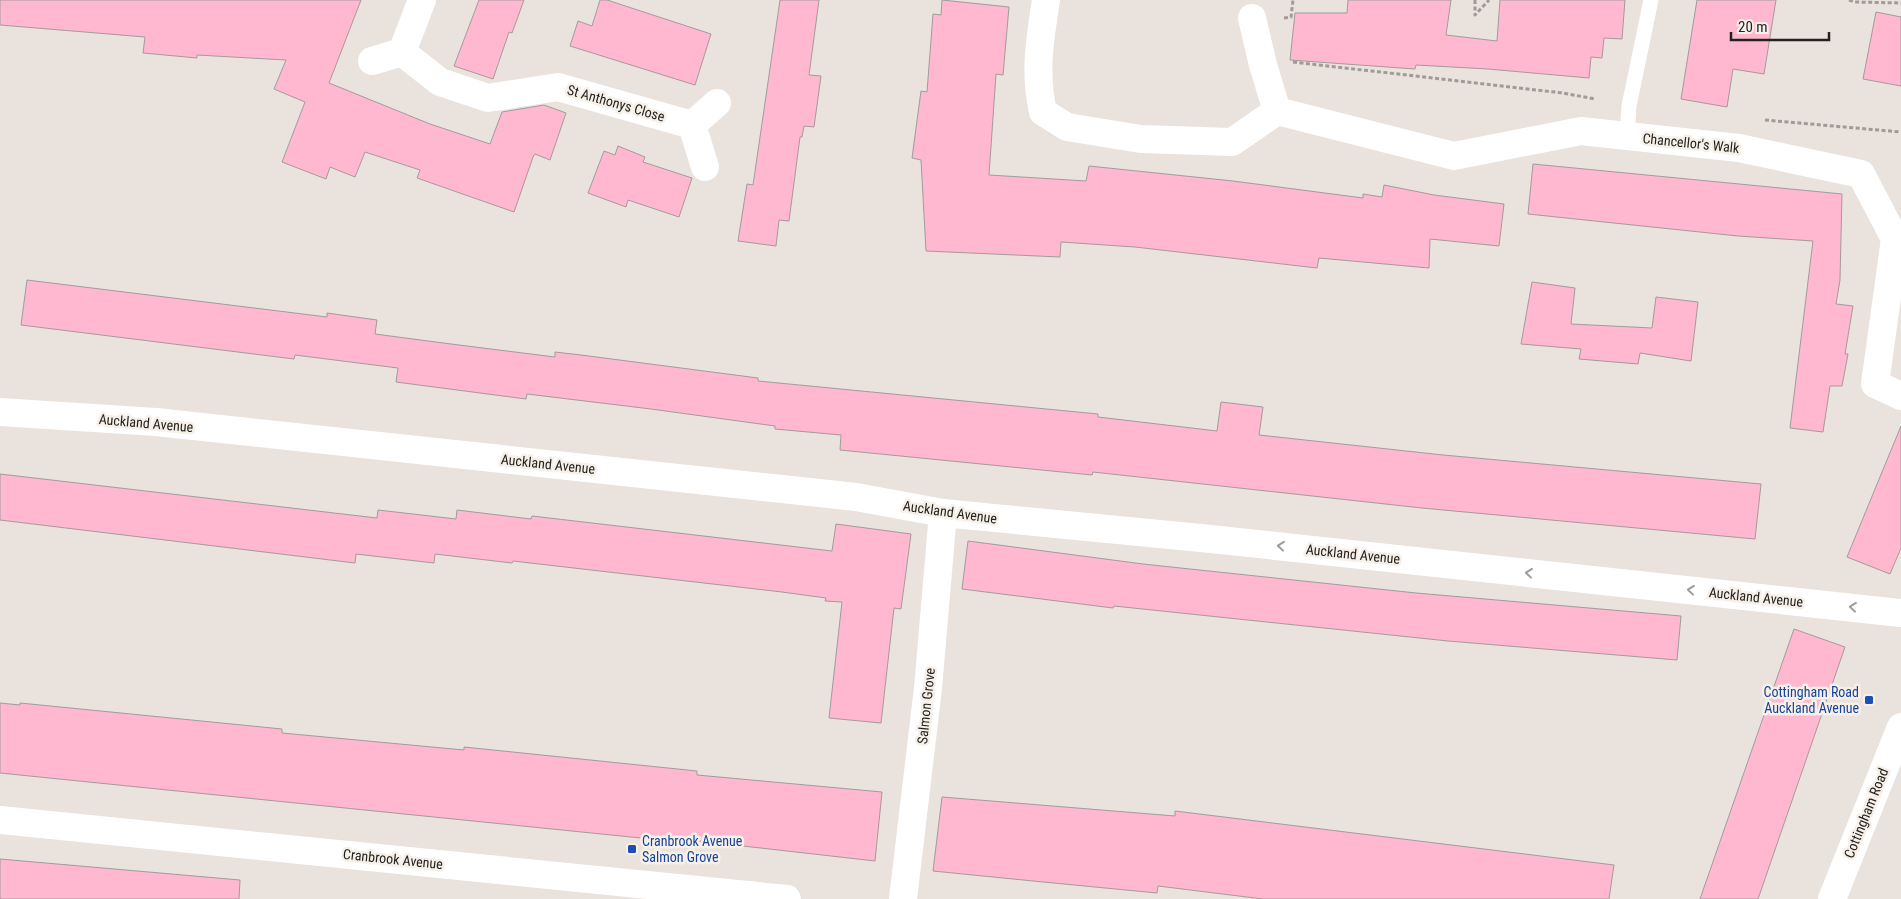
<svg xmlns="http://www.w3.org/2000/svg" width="1901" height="899" font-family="'Roboto Condensed',sans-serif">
  <rect width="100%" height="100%" fill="#eae2dc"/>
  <!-- building -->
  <path fill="#ffb8cf" stroke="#a49a9d" d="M0 0H361L329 83 430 124 490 144 502 112 544 105 566 113 550 160 535 154 533 157 514 212 417 178 420 170 365 152 355 177 330 167 326 179 282 162 305 102 274 89 286 60 197 55V58L143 53 145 37 0 25Z
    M479 0H524L512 33 509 32 493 79 454 66Z
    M600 0H607L711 34 695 85 570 46 578 21 592 26Z
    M780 0H819L809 75 821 76 814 127 804 126 802 137H800L789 221 779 220 776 246 738 241 747 184 753 185Z
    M942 0 1009 7 1003 75 996 74 989 175 1086 181 1089 166 1233 181 1363 198V194L1382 197 1384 185 1434 195 1504 204 1499 246 1430 239 1429 268 1319 258 1317 268 1135 247 1061 242 1060 257 926 251 921 160 912 158 921 91 927 92 933 14 941 15Z
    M1348 0H1451L1446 35 1497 41 1500 0H1625L1622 39 1604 38 1602 58 1591 57 1589 78 1488 69 1416 65 1415 69 1290 60 1295 13H1347Z
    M1697 0H1776L1764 74 1733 69 1727 107 1681 99Z
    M1876 12 1901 17V86L1863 79Z
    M618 146 645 157 643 162 692 178 679 217 628 200 626 207 588 193 604 151 615 155Z
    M1533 164 1842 194 1840 280 1836 304 1853 306 1845 354H1848L1842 386H1830L1823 432 1790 428 1813 241 1738 236 1528 214Z
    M27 280 327 317V313L377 320 375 334 451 344 555 357V352L581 355 758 378V381L1098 414V417L1217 431 1221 402 1263 407 1259 435 1443 455 1761 484 1755 539 1422 508 1093 472 1092 475 840 450 841 435 775 429V426L651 409 527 394 526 399 396 382 398 368 295 355 294 359 21 325Z
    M1532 282 1575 288 1571 324 1652 328 1656 297 1698 302 1691 361 1640 353 1638 364 1579 359 1581 349 1521 344Z
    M1901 426V548L1890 574 1847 557Z
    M0 474 377 518 378 510 456 519 457 510 531 519 532 516 832 551 836 524 911 534 901 609 894 608 881 723 829 718 842 602 825 601 826 598 782 592 513 561 512 563 435 554 434 563 356 554 355 563 0 520Z
    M968 541 1143 564 1416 593 1681 616 1677 660 1448 641 1114 606 1113 608 962 589Z
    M1794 629 1845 647 1758 899H1700Z
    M0 703 20 705V703L282 729V733L464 750V747L697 771V775L882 792 875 861 690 840V843L0 773Z
    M942 797 1175 816V811L1614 865 1609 899H1263L1158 886 1157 893 1033 881 933 871Z
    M0 859 240 880 239 899H0Z"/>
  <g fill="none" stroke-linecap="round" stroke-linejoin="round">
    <!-- path -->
    <path stroke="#a09b96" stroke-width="3" stroke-dasharray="4 2.5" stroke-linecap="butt" d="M1475 0V15L1489 0
      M1849 0 1855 2 1901 3
      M1284 18 1291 17 1293 0
      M1293 62 1563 93 1595 99
      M1765 120 1901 132"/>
    <!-- lane -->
    <path stroke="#fff" stroke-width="15" d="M1627 136 1629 106 1651 0"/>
    <!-- street -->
    <path stroke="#fff" stroke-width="28" d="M422 0 402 52 440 82 488 98 558 87 692 125
      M1046 0C1040 39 1034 73 1043 112L1067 127 1141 139 1232 142 1277 111 1454 156 1581 131 1739 148 1861 174 1895 239 1875 384 1901 396
      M1252 18 1263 65 1277 111
      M372 61 402 52
      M705 167 692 125 717 103
      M0 412 156 422 856 497 943 513 1211 539 1901 613
      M0 820 787 899
      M903 899 928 688 943 513"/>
    <!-- secondary -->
    <path stroke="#fff" stroke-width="28" d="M1832 899 1901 727"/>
  </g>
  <!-- one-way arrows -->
  <defs><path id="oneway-chevron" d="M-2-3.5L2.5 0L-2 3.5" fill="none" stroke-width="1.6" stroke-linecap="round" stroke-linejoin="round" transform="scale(1.25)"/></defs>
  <g stroke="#9c9c9a">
    <use href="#oneway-chevron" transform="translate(1281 546) rotate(-174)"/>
    <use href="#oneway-chevron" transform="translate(1529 573) rotate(-174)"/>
    <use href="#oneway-chevron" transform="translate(1691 590) rotate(-174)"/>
    <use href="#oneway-chevron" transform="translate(1853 607) rotate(-174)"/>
  </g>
  <!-- markers -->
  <g fill="#1a4fb4" stroke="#f7f0e9" stroke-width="2">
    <rect x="1864" y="695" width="10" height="10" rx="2.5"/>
    <rect x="627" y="844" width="10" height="10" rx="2.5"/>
  </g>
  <g text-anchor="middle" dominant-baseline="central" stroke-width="5" stroke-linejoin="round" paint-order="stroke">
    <!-- street labels -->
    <g font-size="14" fill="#24221f" stroke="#f7f0e9">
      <text transform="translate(616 103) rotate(16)">St Anthonys Close</text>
      <text transform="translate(1691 143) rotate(6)">Chancellor's Walk</text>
      <text transform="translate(146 423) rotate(5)">Auckland Avenue</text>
      <text transform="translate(548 464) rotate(6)">Auckland Avenue</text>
      <text transform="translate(950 512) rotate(8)">Auckland Avenue</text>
      <text transform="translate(1353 554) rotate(6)">Auckland Avenue</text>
      <text transform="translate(1756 597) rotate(6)">Auckland Avenue</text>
      <text transform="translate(926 706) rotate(-84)">Salmon Grove</text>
      <text transform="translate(1866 813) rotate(-68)">Cottingham Road</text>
      <text transform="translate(393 859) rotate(6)">Cranbrook Avenue</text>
    </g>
    <!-- transit labels -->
    <g font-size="14" fill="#164399" stroke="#f7f0e9" text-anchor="end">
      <text x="1859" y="692">Cottingham Road<tspan x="1859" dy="16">Auckland Avenue</tspan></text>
      <text x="642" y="841" text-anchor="start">Cranbrook Avenue<tspan x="642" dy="16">Salmon Grove</tspan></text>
    </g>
  </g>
  <!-- scale -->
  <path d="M1731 32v8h98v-8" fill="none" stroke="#24221f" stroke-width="2.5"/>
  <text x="1738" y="32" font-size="15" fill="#24221f" stroke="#f7f0e9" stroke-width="4" paint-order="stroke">20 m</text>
</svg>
